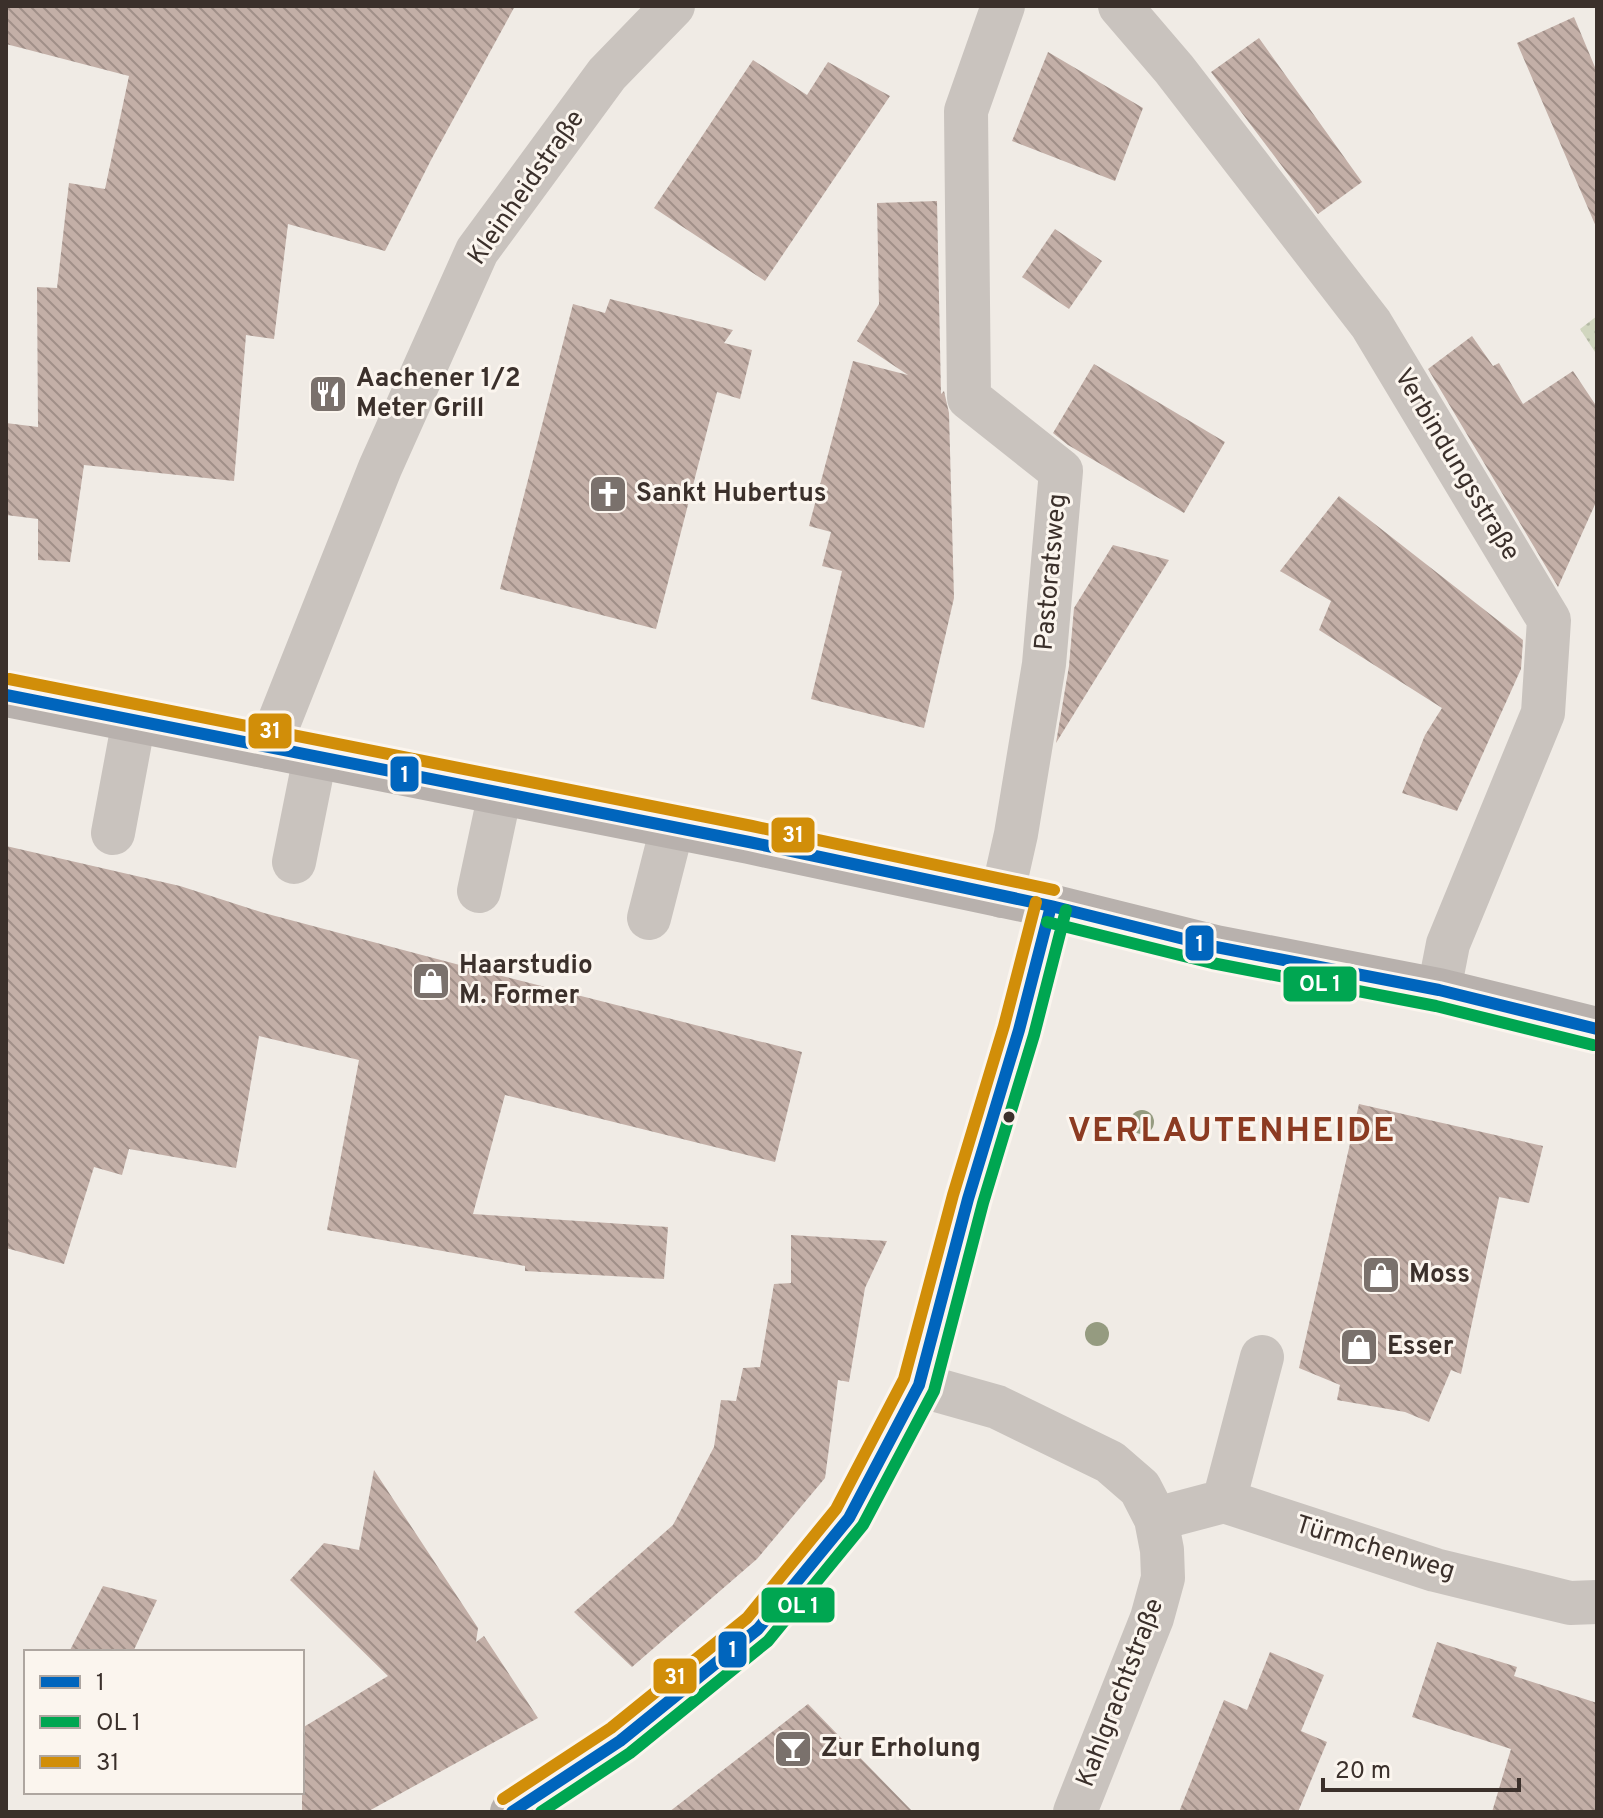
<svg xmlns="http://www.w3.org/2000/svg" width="1603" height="1818" font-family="Overpass,sans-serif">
  <defs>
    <pattern id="green-dots" width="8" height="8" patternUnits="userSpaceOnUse" patternTransform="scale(2)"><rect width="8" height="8" fill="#d1d6bf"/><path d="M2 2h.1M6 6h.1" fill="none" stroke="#b4b8a4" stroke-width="1.8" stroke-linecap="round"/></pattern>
    <pattern id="building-back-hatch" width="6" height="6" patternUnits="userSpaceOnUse" patternTransform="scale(2)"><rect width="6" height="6" fill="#c3afa7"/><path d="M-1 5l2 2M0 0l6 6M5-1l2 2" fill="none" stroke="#a08f88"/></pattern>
  </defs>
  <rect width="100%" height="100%" fill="#f0ebe5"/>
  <!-- green -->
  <path fill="url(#green-dots)" d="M1597 316V355L1580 329Z"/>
  <!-- building -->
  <path fill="url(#building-back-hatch)" d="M6 6H515L431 160 385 251 288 224 274 339 246 335 234 481 84 465 70 562 38 560V519L6 515V423L38 427 37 287 57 288 69 183 105 189 129 76 6 44Z
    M1574 17 1597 72V229L1517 43Z
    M1259 38 1362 182 1318 214 1211 72Z
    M1048 52 1143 108 1115 181 1012 141Z
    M753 60 807 95 828 62 890 96 765 281 654 208Z
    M937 201 941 394 944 391 949 413 954 598 924 728 811 699 842 571 822 566 831 532 809 526 853 361 908 375 857 341 879 304 877 203Z
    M1055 229 1102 261 1069 309 1022 277Z
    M610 299 733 330 724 343 752 350 740 399 717 392 656 629 500 589 573 304 605 313Z
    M1472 336 1493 366 1499 363 1523 404 1573 371 1597 407V500L1558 587 1428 369Z
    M1094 364 1225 442 1184 513 1068 445 1053 433Z
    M1339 496 1523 640 1521 669 1457 811 1402 793 1425 735 1442 708 1319 630 1331 601 1280 571Z
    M1113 545 1169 560 1056 743 1069 666 1074 608Z
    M6 846 180 886 264 913 486 972 802 1052 775 1162 505 1095 473 1214 668 1227 664 1279 525 1271V1266L327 1230 359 1060 259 1036 236 1168 129 1149 122 1175 94 1167 64 1264 6 1248Z
    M1359 1104 1543 1146 1529 1203 1499 1197 1461 1374 1451 1370 1429 1422 1405 1412 1337 1400 1340 1385 1299 1368Z
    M791 1235 887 1241 865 1288 849 1382 838 1380 825 1478 757 1559 632 1667 574 1612 673 1525 714 1447 721 1400 736 1401 743 1368 760 1367 774 1284 791 1283Z
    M374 1470 478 1628 476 1642 484 1636 538 1718 367 1812H302V1728L388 1676 290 1580 324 1543 359 1550Z
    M103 1586 157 1600 133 1652H69Z
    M1437 1642 1517 1667 1514 1676 1597 1703V1812H1492L1511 1749 1412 1717Z
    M1270 1652 1324 1675 1301 1731 1327 1742 1298 1812H1179L1224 1700 1247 1710Z
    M808 1704 913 1812H669Z"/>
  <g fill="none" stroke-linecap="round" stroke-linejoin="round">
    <!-- minor -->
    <path stroke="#c9c3be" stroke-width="44" d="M1120 6 1174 69 1371 324 1549 620 1543 713 1448 944 1439 990
      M269 747 380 468 477 251 607 74 673 6
      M113 833 134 720
      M294 862 315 757
      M479 891 500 793
      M1002 896 1016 834 1044 664 1061 471 969 398 966 111 1003 6
      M649 918 672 828
      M919 1385 997 1407 1110 1462 1140 1488 1156 1519 1162 1550 1163 1578 1152 1618 1075 1812
      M1224 1501 1262 1357
      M1156 1519 1224 1501 1435 1570 1570 1603 1597 1602"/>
    <!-- major -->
    <path stroke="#b8b1ad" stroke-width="44" d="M6 695 749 842 1051 906 1216 947 1439 990 1597 1029
      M512 1812 620 1741 758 1629 849 1518 919 1385 968 1199 1019 1030 1051 906"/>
    <!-- bus-1 casing -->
    <g stroke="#fbf5ee" stroke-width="18">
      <path id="bus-1" d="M6 695 749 842 1051 906 1216 947 1439 990 1597 1029
        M512 1812 620 1741 758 1629 849 1518 919 1385 968 1199 1019 1030 1051 906"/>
    </g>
    <!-- bus-2 casing -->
    <g stroke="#fbf5ee" stroke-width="18">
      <path id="bus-2" d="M1047 922 1212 963 1436 1006 1593 1045
        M541 1812 630 1753 768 1641 863 1525 934 1391 983 1203 1034 1035 1066 910"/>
    </g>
    <!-- bus-3 casing -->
    <g stroke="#fbf5ee" stroke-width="18">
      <path id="bus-3" d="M9 679 752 826 1054 890
        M503 1799 611 1728 747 1618 836 1509 904 1379 953 1195 1004 1026 1036 902"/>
    </g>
    <!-- bus-1 -->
    <use href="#bus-1" stroke="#0065bd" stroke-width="12"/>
    <!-- bus-2 -->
    <use href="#bus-2" stroke="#00a651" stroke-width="12"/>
    <!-- bus-3 -->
    <use href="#bus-3" stroke="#d18e09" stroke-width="12"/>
  </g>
  <!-- trees -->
  <g fill="#959b80">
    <circle cx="1142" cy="1122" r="12"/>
    <circle cx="1097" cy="1334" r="12"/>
  </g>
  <!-- icons -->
  <defs>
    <g id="restaurant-square" transform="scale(2)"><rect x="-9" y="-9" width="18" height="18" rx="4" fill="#7a716c" stroke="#fbf5ee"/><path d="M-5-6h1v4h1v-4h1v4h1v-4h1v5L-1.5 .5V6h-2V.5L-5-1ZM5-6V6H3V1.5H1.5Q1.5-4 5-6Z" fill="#fff"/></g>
    <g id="church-square" transform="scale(2)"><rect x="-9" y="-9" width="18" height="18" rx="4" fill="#7a716c" stroke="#fbf5ee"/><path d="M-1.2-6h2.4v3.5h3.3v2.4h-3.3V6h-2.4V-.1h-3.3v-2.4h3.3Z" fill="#fff"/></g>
    <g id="shop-square" transform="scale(2)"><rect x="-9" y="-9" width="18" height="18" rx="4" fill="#7a716c" stroke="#fbf5ee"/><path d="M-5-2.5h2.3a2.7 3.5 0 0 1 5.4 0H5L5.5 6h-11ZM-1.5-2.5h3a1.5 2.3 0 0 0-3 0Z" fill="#fff"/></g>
    <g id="bar-square" transform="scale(2)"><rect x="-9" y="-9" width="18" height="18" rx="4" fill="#7a716c" stroke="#fbf5ee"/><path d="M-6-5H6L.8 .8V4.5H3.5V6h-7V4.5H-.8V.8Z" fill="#fff"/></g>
  </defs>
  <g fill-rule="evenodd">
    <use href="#restaurant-square" x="328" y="394"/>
    <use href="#church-square" x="608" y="494"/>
    <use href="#shop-square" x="431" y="981"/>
    <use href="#shop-square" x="1381" y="1275"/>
    <use href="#shop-square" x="1359" y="1347"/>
    <use href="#bar-square" x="793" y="1749"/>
  </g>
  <!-- markers -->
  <circle fill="#3b302b" stroke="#fbf5ee" stroke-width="3" cx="1009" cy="1117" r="7"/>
  <g text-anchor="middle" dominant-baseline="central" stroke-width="6" stroke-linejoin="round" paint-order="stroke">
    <!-- street labels -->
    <g font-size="26" fill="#3b302b" stroke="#fbf5ee">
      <text transform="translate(527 188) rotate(-55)">Kleinheidstraße</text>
      <text transform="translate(1456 465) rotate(59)">Verbindungsstraße</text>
      <text transform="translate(1052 572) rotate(-85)">Pastoratsweg</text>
      <text transform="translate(1375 1549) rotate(17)">Türmchenweg</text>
      <text transform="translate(1121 1693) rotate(-69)">Kahlgrachtstraße</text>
    </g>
    <!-- poi labels -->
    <g font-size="26" font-weight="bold" fill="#3b302b" stroke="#fbf5ee" text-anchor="start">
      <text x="356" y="379">Aachener 1/2<tspan x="356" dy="30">Meter Grill</tspan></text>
      <text x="636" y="494">Sankt Hubertus</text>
      <text x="459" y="966">Haarstudio<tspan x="459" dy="30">M. Former</tspan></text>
      <text x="1409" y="1275">Moss</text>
      <text x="1387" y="1347">Esser</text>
      <text x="821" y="1749">Zur Erholung</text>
    </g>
    <!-- district labels -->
    <g font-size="34" font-weight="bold" letter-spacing="2" fill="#8c3b22" stroke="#fbf5ee">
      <text x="1232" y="1132">VERLAUTENHEIDE</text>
    </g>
  </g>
  <g stroke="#fbf5ee" stroke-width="3">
    <rect x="247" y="712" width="46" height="38" rx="8" fill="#d18e09"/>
    <rect x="389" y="755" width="31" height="38" rx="8" fill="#0065bd"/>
    <rect x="770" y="816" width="46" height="38" rx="8" fill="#d18e09"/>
    <rect x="1184" y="924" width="31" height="38" rx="8" fill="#0065bd"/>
    <rect x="1282" y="965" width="76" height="38" rx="8" fill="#00a651"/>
    <rect x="760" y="1586" width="76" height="38" rx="8" fill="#00a651"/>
    <rect x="717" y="1630" width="31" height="39" rx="8" fill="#0065bd"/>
    <rect x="652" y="1657" width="46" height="38" rx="8" fill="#d18e09"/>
  </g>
  <g font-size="22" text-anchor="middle" font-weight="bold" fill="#fff">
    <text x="270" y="738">31</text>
    <text x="405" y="782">1</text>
    <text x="793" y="842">31</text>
    <text x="1200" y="951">1</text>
    <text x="1320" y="991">OL 1</text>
    <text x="798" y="1613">OL 1</text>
    <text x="733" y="1657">1</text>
    <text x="675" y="1684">31</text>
  </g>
  <!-- border -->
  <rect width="1603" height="1818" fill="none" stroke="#3b302b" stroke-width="16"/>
  <!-- legend -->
  <rect x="24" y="1650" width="280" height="144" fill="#fbf5ee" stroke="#aea6a0" stroke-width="2"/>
  <rect x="40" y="1676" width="40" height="12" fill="#0065bd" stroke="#aea6a0" stroke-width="2"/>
  <text x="96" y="1690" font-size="24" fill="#3b302b">1</text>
  <rect x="40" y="1716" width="40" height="12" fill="#00a651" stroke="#aea6a0" stroke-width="2"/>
  <text x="96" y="1730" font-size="24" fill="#3b302b">OL 1</text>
  <rect x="40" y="1756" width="40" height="12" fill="#d18e09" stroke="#aea6a0" stroke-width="2"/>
  <text x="96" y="1770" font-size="24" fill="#3b302b">31</text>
  <!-- scale -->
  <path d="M1323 1778v12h196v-12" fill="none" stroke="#3b302b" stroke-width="4"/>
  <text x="1335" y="1778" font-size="24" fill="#3b302b" stroke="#fbf5ee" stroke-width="6" paint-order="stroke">20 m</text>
</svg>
